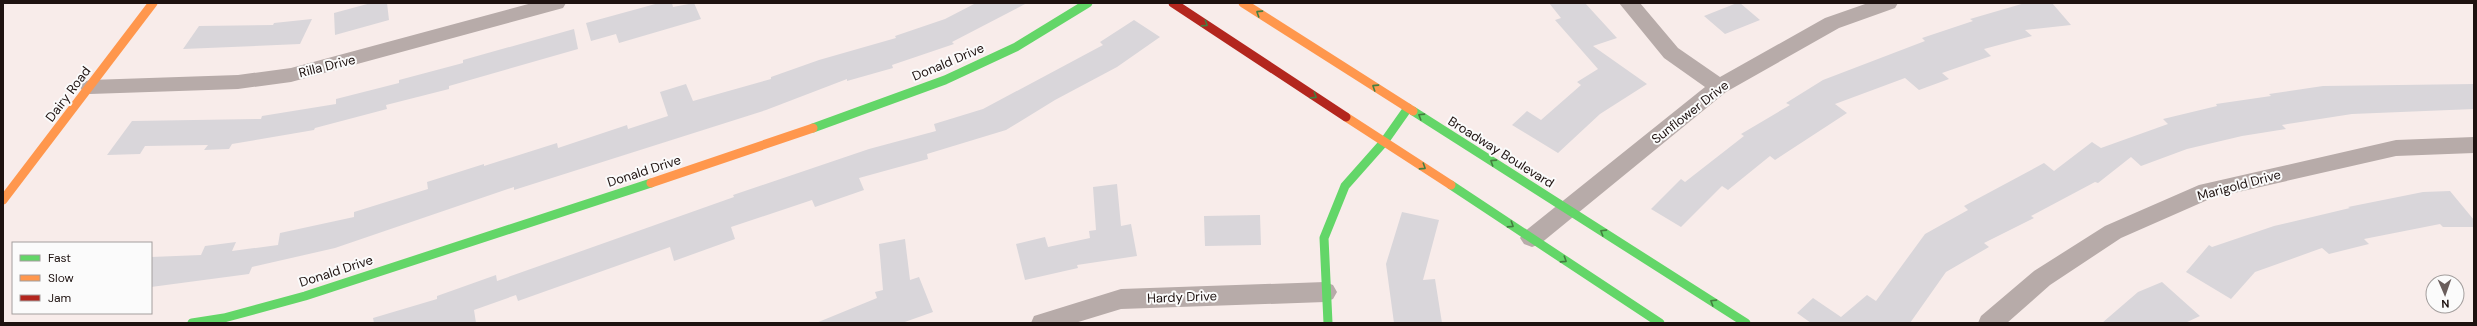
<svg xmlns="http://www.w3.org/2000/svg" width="2477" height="326" font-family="'DM Sans',sans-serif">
  <rect width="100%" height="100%" fill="#f8ecea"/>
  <!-- building -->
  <path fill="#d9d6da" d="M371 3H387L389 20 335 35 334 13Z
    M659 3H672L673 7 694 3 701 19 619 43 616 34 591 41 586 23Z
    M976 3H1027L952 42 954 44 892 65 893 68 847 81V79L766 110 514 190V187L335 248 252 267 249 274 151 287V257L201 255 205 246 236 242 232 251 278 245 280 233 354 217V212L428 189 427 182 484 164V166L557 143 558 148 627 125 628 129 668 116 660 92 686 84 693 101 771 79V77L819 60 896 38 895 36 945 19Z
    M1549 3H1585L1617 38 1593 46 1647 84 1600 114 1558 153 1512 125 1527 111 1541 120 1581 85 1577 82 1598 69 1555 20 1561 18Z
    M1737 3H1740L1760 20 1725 34 1704 16Z
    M2025 3H2052L2071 25 2025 30 2032 36 1984 49 1991 56 1942 73 1949 79 1919 90 1905 78 1835 104 1847 113 1775 160 1770 156 1728 190 1722 186 1681 227 1651 209 1681 179 1685 182 1744 136 1741 134 1790 105 1786 103 1823 80 1925 41 1922 38 1973 21 1970 19Z
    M312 19 300 44 183 49 199 26 273 25 274 23Z
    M1134 20 1160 37 1117 67 1055 100 1006 130 927 154 928 159 859 178 864 190 815 207 812 200 731 227 735 239 674 261 670 247 518 301 516 295 474 310 476 323H374L373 318 437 299V296L496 275 497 281 734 197 733 195 869 149 936 131 934 124 983 109 1103 45 1100 42Z
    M574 29 578 49 449 86V89L386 105 387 109 315 128 314 130 232 144 229 149 204 150 208 145 145 146 140 154 107 155 132 121 261 119 262 116 336 104V99L399 83V80L463 63V60Z
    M2474 84V109L2352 114 2282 125 2286 129 2242 136 2187 149 2141 166 2131 157 2098 183 2095 182 2031 216 2034 218 1984 243 1989 247 1946 272 1910 323H1811L1797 313 1813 298 1841 317 1867 295 1876 301 1925 234 1968 210 1964 206 2044 163 2054 171 2092 142 2101 148 2168 124 2163 119 2217 106 2216 104 2271 96 2269 94 2323 86Z
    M1117 184 1121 226 1131 224 1137 256 1077 265 1078 268 1025 280 1016 244 1045 237 1048 247 1090 238 1089 231 1096 230 1093 187Z
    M2450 191 2474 220V227H2443L2440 224 2364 239 2369 244 2329 254 2322 248 2255 272 2231 299 2186 272 2209 245 2212 247 2274 226 2350 208 2348 207 2423 192Z
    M1402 212 1439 220 1423 280 1435 279 1442 323H1394L1386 264Z
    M1260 215 1261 245 1205 246 1204 216Z
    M905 239 910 280 919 277 933 312 902 323H816L877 298 875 292 883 290 879 244Z
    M2162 282 2200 316 2185 323H2102L2138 292Z"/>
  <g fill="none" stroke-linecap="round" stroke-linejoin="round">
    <!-- street -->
    <path fill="#b7aba9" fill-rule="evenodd" d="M532 3H566L563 8 291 82 238 89 90 94 83 92 80 87 83 82 90 80 238 75 291 68Z
      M1619 3H1640L1678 48 1720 77 1825 18 1868 3H1898L1895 8 1839 28 1726 92 1540 244 1532 247 1524 244 1520 238 1524 232 1705 87 1664 58Z
      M2474 137V153L2396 156 2212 198 2121 238 2050 285 2007 323H1978L1981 316 2034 271 2105 226 2199 185 2396 140Z
      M1325 282 1333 285 1337 292 1333 299 1325 302 1121 309 1075 323H1031L1034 316 1121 289Z"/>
    <!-- fast -->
    <path stroke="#63d668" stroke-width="9" d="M1413 111 1746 323
      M813 128 945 80 1016 47 1088 3
      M1451 185 1660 323
      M192 323 224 318 305 296 651 183
      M1328 323 1324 238 1345 186 1384 142 1408 108"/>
    <!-- slow -->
    <path stroke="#ff974d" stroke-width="9" d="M1243 3 1413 111
      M1346 117 1451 185
      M651 183 813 128
      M3 200 153 3"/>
    <!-- jam -->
    <path stroke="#b3261e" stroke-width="9" d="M1173 3 1346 117"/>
  </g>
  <!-- one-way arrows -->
  <defs><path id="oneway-chevron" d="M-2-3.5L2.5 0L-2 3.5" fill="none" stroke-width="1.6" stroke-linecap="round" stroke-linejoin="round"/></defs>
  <g stroke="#447e40">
    <use href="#oneway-chevron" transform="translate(1259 13) rotate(-147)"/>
    <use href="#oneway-chevron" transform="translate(1205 24) rotate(33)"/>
    <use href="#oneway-chevron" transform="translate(1375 87) rotate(-147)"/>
    <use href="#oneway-chevron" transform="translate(1314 96) rotate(33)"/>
    <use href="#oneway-chevron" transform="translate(1421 116) rotate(-148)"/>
    <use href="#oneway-chevron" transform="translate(1493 162) rotate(-147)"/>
    <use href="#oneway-chevron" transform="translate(1423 167) rotate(33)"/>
    <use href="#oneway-chevron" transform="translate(1511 225) rotate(33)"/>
    <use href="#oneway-chevron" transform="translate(1603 232) rotate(-148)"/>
    <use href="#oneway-chevron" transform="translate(1564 260) rotate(33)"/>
    <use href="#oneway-chevron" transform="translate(1713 302) rotate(-148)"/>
  </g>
  <g text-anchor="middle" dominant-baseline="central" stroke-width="4" stroke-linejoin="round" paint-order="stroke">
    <!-- street labels -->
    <g font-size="13" fill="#1e1210" stroke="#fbfbfb">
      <text transform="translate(948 62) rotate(-23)">Donald Drive</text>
      <text transform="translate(327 66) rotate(-14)">Rilla Drive</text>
      <text transform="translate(68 94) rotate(-53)">Dairy Road</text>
      <text transform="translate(1690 112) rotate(-38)">Sunflower Drive</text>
      <text transform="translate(1501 152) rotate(32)">Broadway Boulevard</text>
      <text transform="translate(644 171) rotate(-18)">Donald Drive</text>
      <text transform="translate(2239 185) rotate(-15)">Marigold Drive</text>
      <text transform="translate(336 271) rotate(-18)">Donald Drive</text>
      <text transform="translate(1182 297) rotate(-2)">Hardy Drive</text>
    </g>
  </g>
  <!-- border -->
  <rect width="2477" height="326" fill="none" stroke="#1e1210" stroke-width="8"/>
  <!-- legend -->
  <rect x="12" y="242" width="140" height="72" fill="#fbfbfb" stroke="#a39e9d"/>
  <rect x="20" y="255" width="20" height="6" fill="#63d668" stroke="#a39e9d"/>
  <text x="48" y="262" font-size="12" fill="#1e1210">Fast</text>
  <rect x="20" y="275" width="20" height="6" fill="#ff974d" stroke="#a39e9d"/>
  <text x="48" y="282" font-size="12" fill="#1e1210">Slow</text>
  <rect x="20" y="295" width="20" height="6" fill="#b3261e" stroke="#a39e9d"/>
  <text x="48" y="302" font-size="12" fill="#1e1210">Jam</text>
  <!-- north arrow -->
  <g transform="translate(2445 294) rotate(178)"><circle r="19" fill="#fbfbfb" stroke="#a39e9d"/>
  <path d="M0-3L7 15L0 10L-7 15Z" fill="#6a5e5c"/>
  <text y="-6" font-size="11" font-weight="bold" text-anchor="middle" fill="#1e1210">N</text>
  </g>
</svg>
